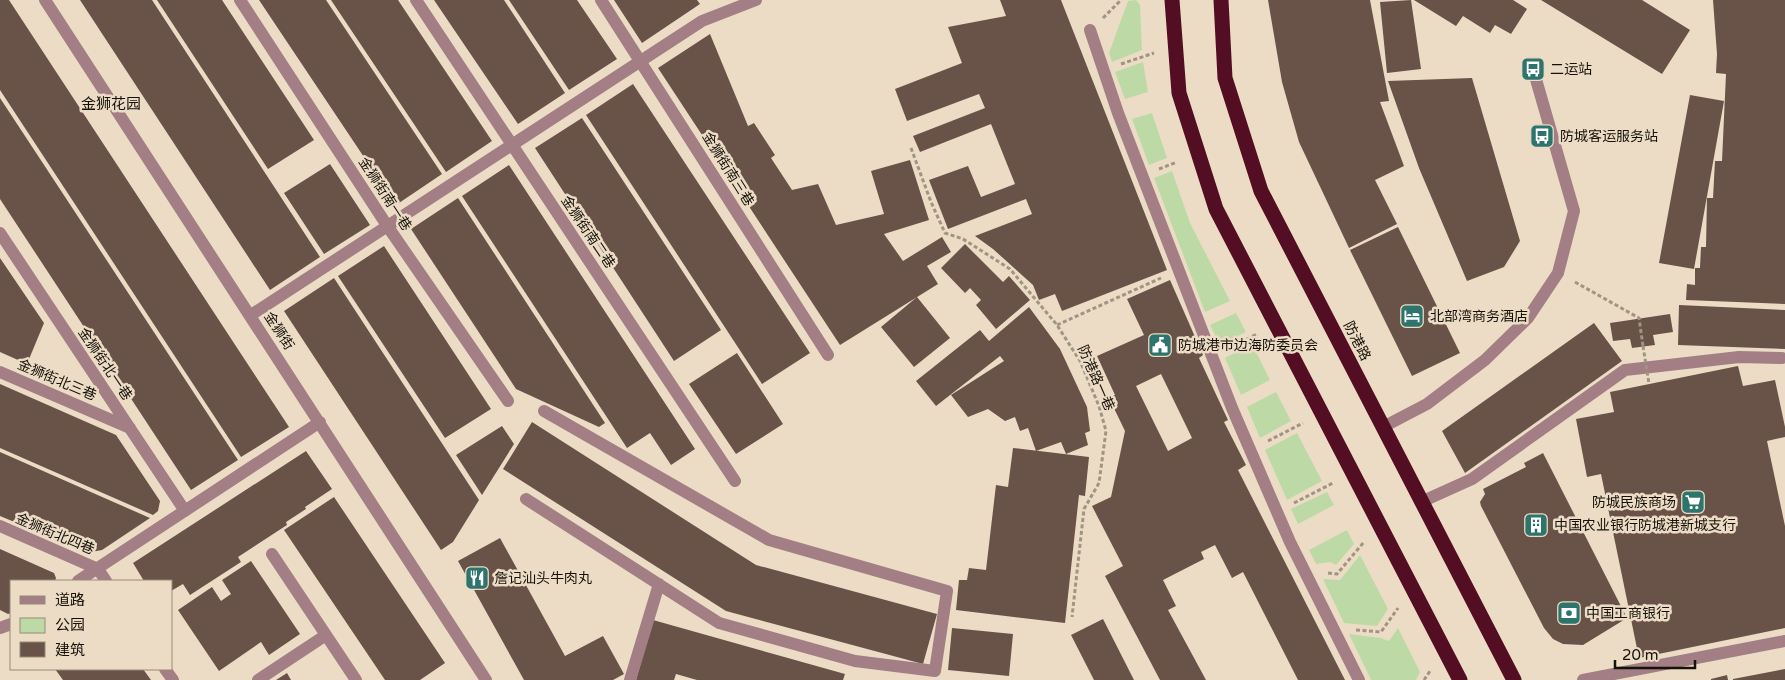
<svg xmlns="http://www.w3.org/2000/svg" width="1785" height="680" font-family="'Varela Round','Noto Sans SC',sans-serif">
  <rect width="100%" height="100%" fill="#ecdcc5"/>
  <!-- green -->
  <path fill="#bddaa6" d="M1136 0 1140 5 1142 50 1112 62 1109 53 1128 1Z
    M1143 62 1148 92 1125 99 1115 72Z
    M1152 113 1167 158 1149 165 1132 119Z
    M1172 171 1190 223 1230 301 1205 312 1154 178Z
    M1236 313 1246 332 1220 345 1210 325Z
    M1252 344 1270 380 1241 395 1225 358Z
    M1276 392 1291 421 1260 438 1247 407Z
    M1297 433 1322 481 1287 500 1265 450Z
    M1327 492 1334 505 1298 524 1291 509Z
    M1347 530 1354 544 1336 565 1330 562 1316 564 1309 550Z
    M1360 555 1388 609 1377 626 1344 623 1323 579 1340 580Z
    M1398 628 1420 672 1416 680H1371L1349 634 1381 638 1389 641Z"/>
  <!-- building -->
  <path fill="#695247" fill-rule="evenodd" d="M0 0H9L289 427 241 457 0 90Z
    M80 0H152L320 257 270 290Z
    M157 0H222L314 140 268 169Z
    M259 0H326L442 174 396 205Z
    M331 0H398L492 141 446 172Z
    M434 0H504L565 93 518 124Z
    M509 0H577L617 59 569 90Z
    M614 0H697L700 4 642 43Z
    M1000 0H1061L1167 270 1062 311 1055 294 1039 300 1033 285 993 249 975 236 1032 214 1026 199 948 229 929 180 968 166 981 197 1015 184 991 124 920 152 913 136 985 108 979 94 907 121 895 89 962 63 948 27 1006 16Z
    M1268 0H1370L1389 101 1380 102 1404 166 1375 180 1397 224 1349 248 1299 142 1282 82Z
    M1411 0 1421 69 1387 73 1380 2Z
    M1414 0H1513L1527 9 1511 34 1495 25 1490 33 1463 16 1456 26Z
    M1541 0H1642L1690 30 1662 74Z
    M1713 0H1785V304L1686 300 1687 284 1695 285V268H1700L1701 247H1706L1707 198H1713L1715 161H1722L1726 74 1716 73 1717 54Z
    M710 34 748 126 754 123 775 155 771 158 792 190 818 184 836 225 884 214 871 171 910 160 929 220 884 234 903 261 942 237 951 252 927 266 938 284 840 345 658 68Z
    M1472 78 1520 241 1504 267 1467 281 1419 168 1388 81Z
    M633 84 810 353 762 384 586 115Z
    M1690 95 1724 101 1694 269 1659 263Z
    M0 98 238 460 191 490 0 199Z
    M582 118 721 330 674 361 535 148Z
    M330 164 370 225 324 254 284 193Z
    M509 165 695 449 671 465 650 433 627 448 462 196Z
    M458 198 605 423 599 427 516 389 411 229Z
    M1398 227 1460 353 1412 376 1350 250Z
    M965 244 1003 282 1009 276 1030 300 996 329 976 305 981 300 970 288 965 293 941 268Z
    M384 246 491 409 445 438 338 276Z
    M0 258 44 323 27 364 0 352Z
    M334 278 479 500 453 542 441 550 284 311Z
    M1170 280 1203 355 1199 358 1228 420 1224 422 1246 465 1238 470 1345 680H1298L1243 572 1232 578 1215 545 1201 552 1204 559 1163 580 1176 606 1168 610 1206 680H1160L1105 576 1123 566 1092 506 1111 497 1125 431 1109 398 1115 395 1097 356 1144 335 1127 299ZM1161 374 1192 438 1168 451 1136 386Z
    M917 297 950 338 914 367 881 327Z
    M1679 305 1785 310V349L1678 345Z
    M1029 307 1060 349 1087 407 1090 431 1085 433 1088 445 1066 454 1061 442 1036 451 1028 428 1020 431 1015 417 1005 421 988 409 968 417 951 395 1004 361 1000 356 936 406 916 381 980 330 989 341Z
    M1670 314 1673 332 1653 335 1655 345 1632 348 1630 339 1613 341 1610 323Z
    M1594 323 1622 361 1465 473 1442 431Z
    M737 353 783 424 736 454 689 384Z
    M1738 366 1743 386 1775 380 1785 427V437L1767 441 1785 526V628L1639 658 1601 474 1587 477 1576 419 1614 412 1610 392Z
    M0 384 116 435 160 501 158 511 153 515 0 448Z
    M532 422 756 565 937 614 923 664 726 611 503 469Z
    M502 426 514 444 482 495 456 455Z
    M1013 448 1089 457 1085 496 1079 495 1065 623 956 610 959 580H967L969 568 986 570 996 485 1008 487Z
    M306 451 332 489 305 507 306 509 286 522 287 525 238 557 241 562 190 595 183 584 171 591V581H144L133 563Z
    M0 452 109 500 150 518 102 550 86 553 12 521 0 516Z
    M1543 453 1627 618 1583 645 1563 644 1553 639 1544 628 1481 506 1480 502 1485 494 1483 489 1526 467 1524 463Z
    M334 497 445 663 420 680H385L284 530Z
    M500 538 565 656 603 636 624 674 613 680H524L458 561Z
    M0 549 54 573 56 578 55 581H11V613L8 614 0 610Z
    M251 561 300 634 269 655 261 642 219 671 178 610 212 587 221 601 231 594 222 580Z
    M1103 619 1134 680H1094L1071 635Z
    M653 620 845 674 843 680H697L676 674 674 680H636Z
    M952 628 1013 634 1009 676 948 670Z
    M55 669H143L151 680H63Z
    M1785 669V680H1733V679Z
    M287 673 291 680H276Z
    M1727 675 1728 680H1711V679Z"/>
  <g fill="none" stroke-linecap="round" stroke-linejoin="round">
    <!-- path -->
    <path stroke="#a09482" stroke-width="3" stroke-dasharray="4 2.5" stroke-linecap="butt" d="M1103 18 1121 0
      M1121 64 1154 53
      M911 148 931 202 945 233 963 239 1010 269 1057 325 1080 361 1099 406 1106 431 1099 483 1084 509 1072 617
      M1159 169 1177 162
      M1575 282 1639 318 1643 346
      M1057 325 1161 278
      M1229 348 1257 334
      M1268 441 1303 423
      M1294 503 1333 483
      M1328 573 1337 574 1364 542
      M1356 630 1381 632 1398 608
      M1424 680 1430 671"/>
    <!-- minor -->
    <path stroke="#a37e84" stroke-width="12" d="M45 0 486 680
      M240 0 388 227 508 401
      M416 0 735 481
      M601 0 828 355
      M1090 30 1118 113 1232 408 1290 542 1359 680
      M0 233 185 511
      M251 315 702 21 756 0
      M0 372 130 428
      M1383 427 1427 404 1485 360 1528 318 1558 273 1574 211 1533 69
      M526 499 719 623 855 661 935 671 947 591 769 540 544 411
      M1421 502 1472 479 1625 370 1739 357 1782 358
      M0 526 98 569 106 581
      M272 554 356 680
      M78 581 320 422
      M0 628 11 624
      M165 669 173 680
      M258 680 326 635
      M630 680 659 584
      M1583 680 1785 641"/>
    <!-- highway -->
    <path stroke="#540e23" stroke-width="15" d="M1172 0 1179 93 1216 209 1460 680
      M1221 0 1225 78 1261 191 1514 680"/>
    <!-- path-bridge -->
    <path stroke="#a09482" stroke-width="3" stroke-dasharray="4 2.5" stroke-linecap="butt" d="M1643 346 1649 384"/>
  </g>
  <!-- icons -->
  <defs>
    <g id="bus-square" transform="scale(1.25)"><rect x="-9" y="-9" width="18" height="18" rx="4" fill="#2d746c" stroke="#ecdcc5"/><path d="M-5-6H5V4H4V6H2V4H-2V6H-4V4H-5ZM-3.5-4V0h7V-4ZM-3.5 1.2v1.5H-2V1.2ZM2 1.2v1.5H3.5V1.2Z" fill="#fff"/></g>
    <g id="hotel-square" transform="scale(1.25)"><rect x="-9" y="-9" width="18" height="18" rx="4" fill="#2d746c" stroke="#ecdcc5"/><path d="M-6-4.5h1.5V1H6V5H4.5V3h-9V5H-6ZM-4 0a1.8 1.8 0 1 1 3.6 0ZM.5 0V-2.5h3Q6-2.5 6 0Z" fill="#fff"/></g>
    <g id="civic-square" transform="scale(1.25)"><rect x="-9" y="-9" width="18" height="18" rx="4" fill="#2d746c" stroke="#ecdcc5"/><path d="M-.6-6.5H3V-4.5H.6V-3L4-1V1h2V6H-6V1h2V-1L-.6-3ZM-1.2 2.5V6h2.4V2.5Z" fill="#fff"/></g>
    <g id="supermarket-square" transform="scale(1.25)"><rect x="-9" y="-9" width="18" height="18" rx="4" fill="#2d746c" stroke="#ecdcc5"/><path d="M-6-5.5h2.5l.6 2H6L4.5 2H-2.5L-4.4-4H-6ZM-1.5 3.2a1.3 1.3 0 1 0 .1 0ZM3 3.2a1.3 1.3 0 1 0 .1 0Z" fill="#fff"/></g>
    <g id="building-square" transform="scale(1.25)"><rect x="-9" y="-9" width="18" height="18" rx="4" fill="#2d746c" stroke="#ecdcc5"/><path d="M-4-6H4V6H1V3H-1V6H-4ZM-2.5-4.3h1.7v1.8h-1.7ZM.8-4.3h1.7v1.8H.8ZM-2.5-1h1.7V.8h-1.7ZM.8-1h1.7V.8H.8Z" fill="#fff"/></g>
    <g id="restaurant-square" transform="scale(1.25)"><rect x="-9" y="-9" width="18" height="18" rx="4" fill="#2d746c" stroke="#ecdcc5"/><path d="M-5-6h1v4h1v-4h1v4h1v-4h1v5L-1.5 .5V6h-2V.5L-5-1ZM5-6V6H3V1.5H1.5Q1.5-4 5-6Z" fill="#fff"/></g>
    <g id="bank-square" transform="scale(1.25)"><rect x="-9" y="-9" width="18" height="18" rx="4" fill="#2d746c" stroke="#ecdcc5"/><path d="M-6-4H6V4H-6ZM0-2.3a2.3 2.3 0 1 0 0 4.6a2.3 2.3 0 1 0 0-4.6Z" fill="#fff"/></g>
  </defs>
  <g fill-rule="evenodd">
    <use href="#bus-square" x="1533" y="69"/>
    <use href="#bus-square" x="1542" y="136"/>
    <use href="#hotel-square" x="1412" y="316"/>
    <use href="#civic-square" x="1160" y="345"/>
    <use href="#supermarket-square" x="1693" y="502"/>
    <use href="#building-square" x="1536" y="525"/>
    <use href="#restaurant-square" x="477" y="578"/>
    <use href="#bank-square" x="1569" y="613"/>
  </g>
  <g text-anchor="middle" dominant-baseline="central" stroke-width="5" stroke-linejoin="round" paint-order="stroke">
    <!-- poi labels -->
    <g font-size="14" fill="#161109" stroke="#ecdcc5" text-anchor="start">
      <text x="1550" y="69">二运站</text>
      <text x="1560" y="136">防城客运服务站</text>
      <text x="1430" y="316">北部湾商务酒店</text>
      <text x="1178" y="345">防城港市边海防委员会</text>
      <text x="1676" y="502" text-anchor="end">防城民族商场</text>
      <text x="1554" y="525">中国农业银行防城港新城支行</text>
      <text x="494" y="578">詹记汕头牛肉丸</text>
      <text x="1586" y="613">中国工商银行</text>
    </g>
    <!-- street labels -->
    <g font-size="14" fill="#161109" stroke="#ecdcc5">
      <text transform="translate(728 169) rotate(58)">金狮街南三巷</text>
      <text transform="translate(385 194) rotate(57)">金狮街南一巷</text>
      <text transform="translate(588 232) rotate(56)">金狮街南二巷</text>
      <text transform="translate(279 331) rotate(57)">金狮街</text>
      <text transform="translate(1357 341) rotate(63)">防港路</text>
      <text transform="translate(105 364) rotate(56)">金狮街北一巷</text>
      <text transform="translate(1096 378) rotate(66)">防港路一巷</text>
      <text transform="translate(57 380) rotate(23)">金狮街北三巷</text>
      <text transform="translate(55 534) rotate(23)">金狮街北四巷</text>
    </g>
    <!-- neighbourhood labels -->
    <g font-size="15" fill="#161109" stroke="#ecdcc5">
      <text x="111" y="104">金狮花园</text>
    </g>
  </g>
  <!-- legend -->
  <rect x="10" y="580" width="162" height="90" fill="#ecdcc5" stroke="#968b7a"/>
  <rect x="20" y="596" width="25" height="8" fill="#a37e84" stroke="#968b7a"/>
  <text x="55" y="605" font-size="15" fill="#161109">道路</text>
  <rect x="20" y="618" width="25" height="15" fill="#bddaa6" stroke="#968b7a"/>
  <text x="55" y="630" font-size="15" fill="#161109">公园</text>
  <rect x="20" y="642" width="25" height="15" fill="#695247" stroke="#968b7a"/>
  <text x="55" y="655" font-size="15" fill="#161109">建筑</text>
  <!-- scale -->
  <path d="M1615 660v8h80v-8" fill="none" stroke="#161109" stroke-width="2.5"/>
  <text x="1622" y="660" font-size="15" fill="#161109" stroke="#ecdcc5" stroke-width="4" paint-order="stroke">20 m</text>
</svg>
